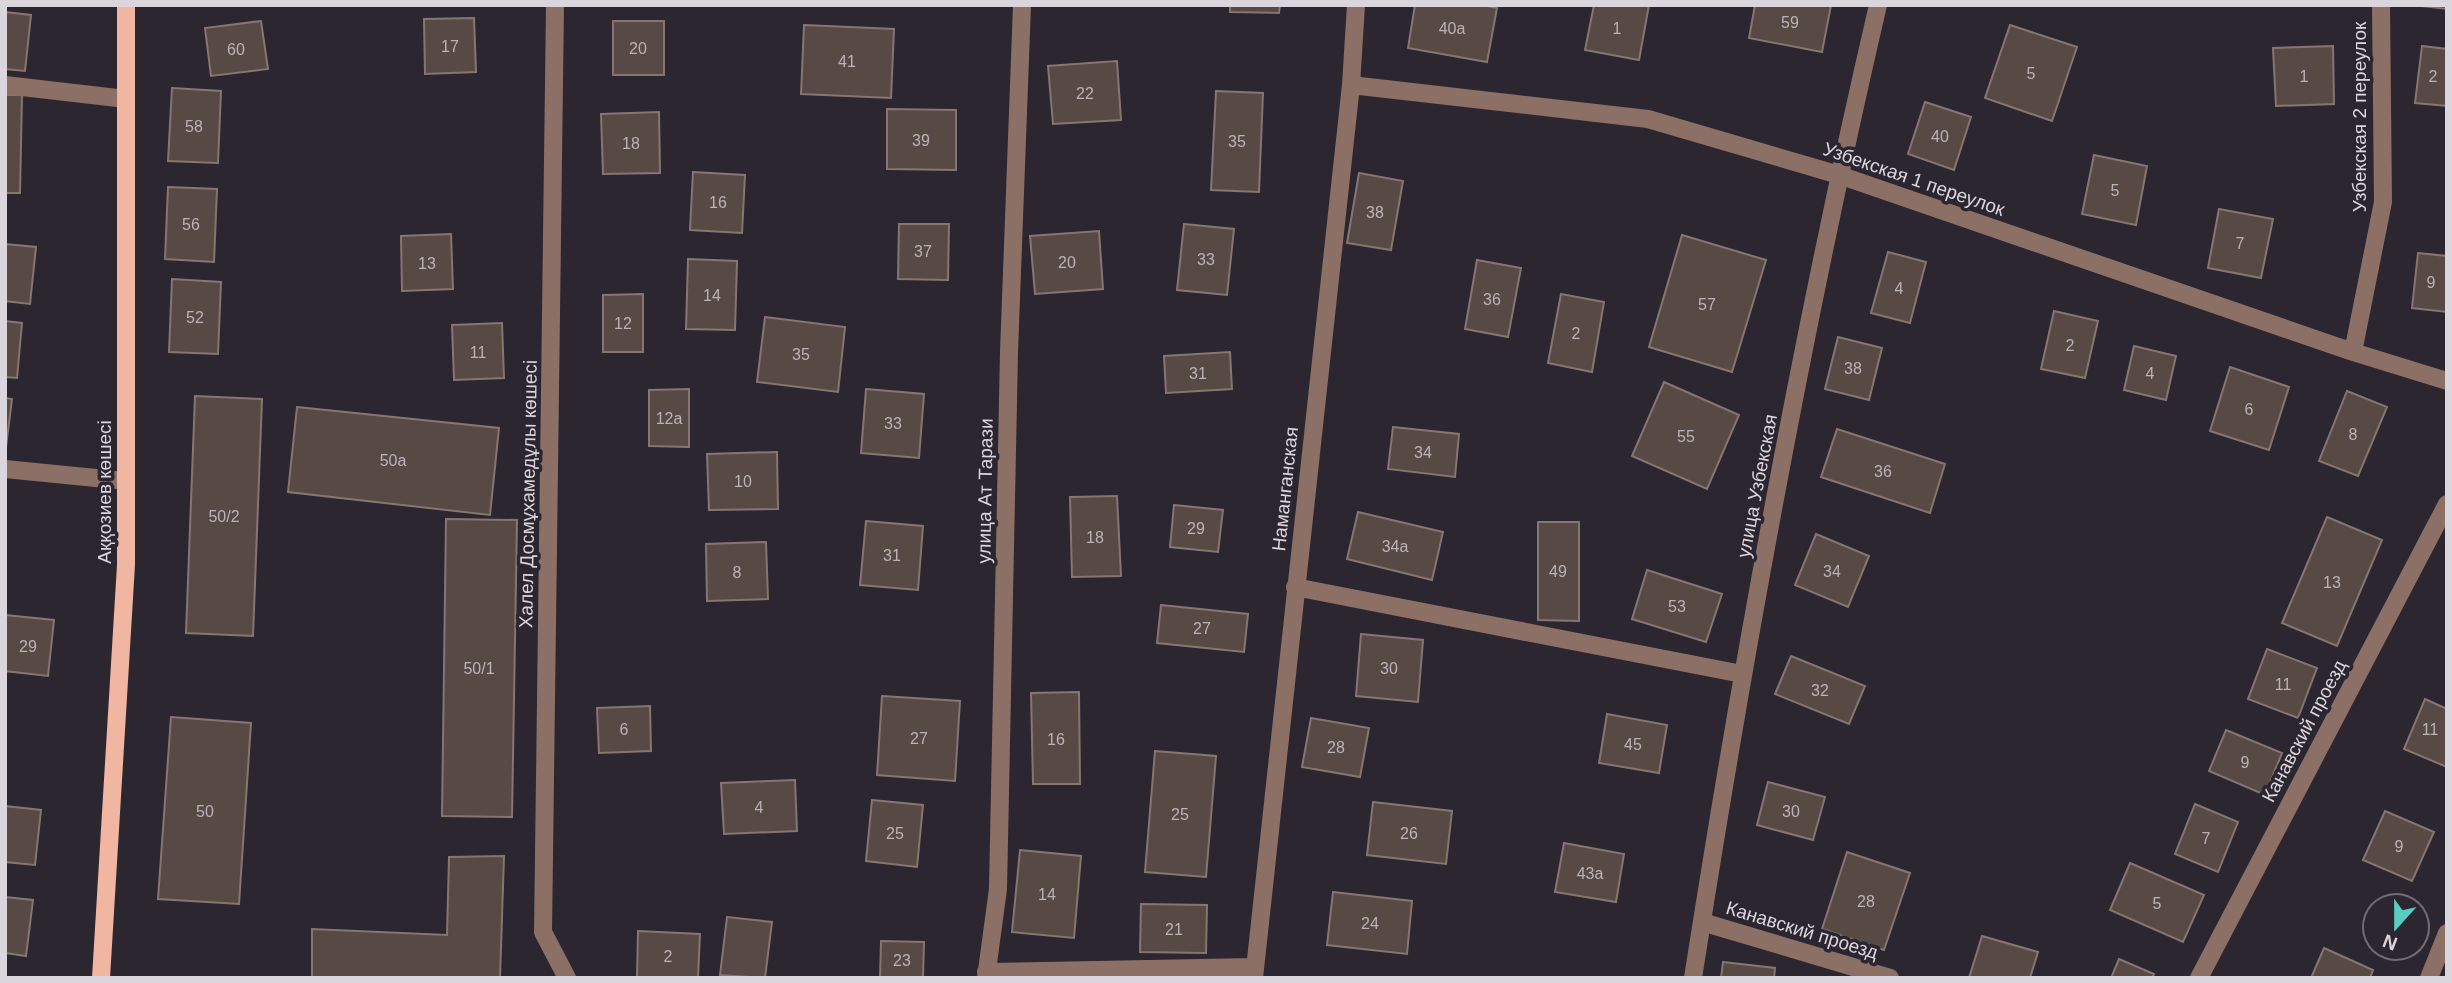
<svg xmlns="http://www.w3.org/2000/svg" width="2452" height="983" font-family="Helvetica,sans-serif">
  <rect width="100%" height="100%" fill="#2c2630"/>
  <!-- building -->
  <path fill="#574944" stroke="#867671" stroke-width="2" d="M1230 5H1280L1279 13 1230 12Z
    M1415 5H1482L1497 8 1487 62 1408 48Z
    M1594 5H1649L1639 60 1585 50Z
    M1755 5H1831L1822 52 1749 38Z
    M2413 5H2447V9Z
    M5 12 31 15 25 71 5 69Z
    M474 18 476 72 425 74 424 19Z
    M261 21 268 69 211 76 205 28Z
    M613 21H664V75H613Z
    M804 25 894 29 891 98 801 94Z
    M2010 25 2077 47 2052 121 1985 98Z
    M2333 46 2334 104 2276 106 2273 48Z
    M2422 46 2447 49V106L2415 103Z
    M1117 61 1121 120 1053 124 1048 66Z
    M172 88 221 91 218 163 168 161Z
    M1216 91 1263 93 1259 192 1211 190Z
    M5 95H22L20 193H5Z
    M1925 102 1971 117 1954 170 1908 154Z
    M887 109 956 110V170L887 169Z
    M659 112 660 173 603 174 601 114Z
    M2094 155 2147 166 2136 225 2082 214Z
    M693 172 745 175 742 233 690 230Z
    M1359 173 1403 181 1391 250 1347 243Z
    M168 187 217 189 214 262 165 259Z
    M2219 209 2273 219 2261 278 2208 268Z
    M899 224H949L948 280 898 279Z
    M1184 224 1234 229 1227 295 1177 290Z
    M1099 231 1103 289 1035 294 1030 236Z
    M451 234 453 289 402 291 401 236Z
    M1682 235 1766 260 1732 372 1649 347Z
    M5 244 36 247 30 304 5 301Z
    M1888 252 1926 262 1910 323 1871 313Z
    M2418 253 2447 256V312L2412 308Z
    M688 259 737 261 735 330 686 329Z
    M1477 260 1521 268 1508 337 1465 329Z
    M172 279 221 282 218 354 169 352Z
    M643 294V352H603V295Z
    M1561 294 1604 302 1592 372 1548 363Z
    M2054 311 2098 321 2085 378 2041 369Z
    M765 317 845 327 838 392 757 382Z
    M5 321 22 323 17 378 5 377Z
    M502 323 504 378 454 380 452 325Z
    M1838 337 1882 348 1869 400 1825 389Z
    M2134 346 2176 356 2166 400 2124 390Z
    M1230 352 1232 389 1166 393 1164 356Z
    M2230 367 2289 387 2269 450 2210 431Z
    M1664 382 1739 415 1707 489 1632 456Z
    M689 389V447L649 446V390Z
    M866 389 924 394 919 458 861 453Z
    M2347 391 2387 407 2358 476 2319 461Z
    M195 396 262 399 253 636 186 633Z
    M5 398 12 399 5 455Z
    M297 407 499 428 490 515 288 492Z
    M1393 427 1459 434 1455 477 1388 469Z
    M1837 429 1945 464 1930 513 1821 477Z
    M777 452 778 509 709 510 707 454Z
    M1117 496 1121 576 1072 577 1070 497Z
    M1174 505 1223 510 1218 552 1170 547Z
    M1358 512 1443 532 1432 580 1347 559Z
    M2327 517 2382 540 2337 646 2282 623Z
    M446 519 517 520 512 817 442 816Z
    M866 521 923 526 918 590 860 585Z
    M1538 522H1579V621L1538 620Z
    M1816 534 1869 556 1848 607 1795 585Z
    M766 542 768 599 707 601 706 544Z
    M1647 570 1722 594 1706 642 1632 619Z
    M1161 605 1248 614 1244 652 1157 643Z
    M5 615 54 620 48 676 5 671Z
    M1361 634 1423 640 1418 702 1356 696Z
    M2267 649 2317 668 2298 718 2248 699Z
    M1791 656 1865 686 1849 724 1775 694Z
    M1079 692 1080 784H1033L1031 693Z
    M882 696 960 701 955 781 877 775Z
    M2425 699 2447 709V767L2404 749Z
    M650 706 651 751 599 753 597 708Z
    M1607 714 1667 725 1659 773 1599 763Z
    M171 717 251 723 239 904 158 899Z
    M1311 718 1369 728 1360 777 1302 767Z
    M2226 730 2282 753 2265 795 2209 771Z
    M1155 751 1216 756 1206 877 1145 872Z
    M795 780 797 831 724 834 721 783Z
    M1768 782 1825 797 1813 840 1757 825Z
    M872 800 923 805 917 867 866 861Z
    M1373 802 1452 811 1446 864 1367 855Z
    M2195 804 2238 822 2218 872 2175 854Z
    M5 806 41 810 35 865 5 862Z
    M2385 811 2434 832 2412 881 2363 860Z
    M1564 843 1624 854 1616 902 1555 892Z
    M1020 850 1081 856 1074 938 1012 932Z
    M1847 852 1910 873 1884 950 1822 929Z
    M504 856 500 978H312V929L447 935 449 857Z
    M2130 863 2204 895 2183 942 2110 910Z
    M1333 892 1412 901 1407 954 1327 945Z
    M5 897 33 900 26 956 5 953Z
    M1141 904 1207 905 1206 953 1140 952Z
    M727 917 772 922 765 978 720 975Z
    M638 931 700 934 698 978H637Z
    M1982 936 2038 952 2030 978H1969Z
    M881 941 924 942 923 978H880Z
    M2324 948 2373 970 2370 978H2311Z
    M2119 959 2154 974 2152 978H2111Z
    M1723 962 1775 968 1774 978H1721Z"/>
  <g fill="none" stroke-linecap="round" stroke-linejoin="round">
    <!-- minor -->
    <path stroke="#8c7066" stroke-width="18" d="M555 5 543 932 567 978
      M5 85 126 99
      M1351 85 1648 119 1839 175 2353 352 2447 381
      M2353 352 2383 202 2381 5
      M5 469 126 481
      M1295 587 1742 674
      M1702 922 1890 978
      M986 972 1254 967
      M986 978 998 889 1009 352 1022 5
      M1254 978 1351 85 1356 5
      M1693 978C1744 652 1803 327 1878 5
      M2199 978 2447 504
      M2429 978 2447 933"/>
    <!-- major -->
    <path stroke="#f1b6a2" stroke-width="18" d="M101 978 126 565V5"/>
  </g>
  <g text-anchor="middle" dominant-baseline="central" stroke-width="7" stroke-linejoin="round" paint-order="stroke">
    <!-- number labels -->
    <g font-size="16" fill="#bab3b7">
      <text x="1790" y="22">59</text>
      <text x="1452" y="28">40а</text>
      <text x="1617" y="28">1</text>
      <text x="450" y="46">17</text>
      <text x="638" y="48">20</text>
      <text x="236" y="49">60</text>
      <text x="847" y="61">41</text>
      <text x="2031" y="73">5</text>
      <text x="2304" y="76">1</text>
      <text x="2433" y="76">2</text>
      <text x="1085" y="93">22</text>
      <text x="194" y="126">58</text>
      <text x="1940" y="136">40</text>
      <text x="921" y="140">39</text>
      <text x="1237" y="141">35</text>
      <text x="631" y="143">18</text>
      <text x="2115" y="190">5</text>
      <text x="718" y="202">16</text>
      <text x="1375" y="212">38</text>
      <text x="191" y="224">56</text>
      <text x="2240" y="243">7</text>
      <text x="923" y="251">37</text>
      <text x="1206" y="259">33</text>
      <text x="1067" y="262">20</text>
      <text x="427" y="263">13</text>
      <text x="2431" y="282">9</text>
      <text x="1899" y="288">4</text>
      <text x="712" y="295">14</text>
      <text x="1492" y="299">36</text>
      <text x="1707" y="304">57</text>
      <text x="195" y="317">52</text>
      <text x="623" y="323">12</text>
      <text x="1576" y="333">2</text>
      <text x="2070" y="345">2</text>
      <text x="478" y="352">11</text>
      <text x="801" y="354">35</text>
      <text x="1853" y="368">38</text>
      <text x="1198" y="373">31</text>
      <text x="2150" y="373">4</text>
      <text x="2249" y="409">6</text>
      <text x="669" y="418">12а</text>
      <text x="893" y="423">33</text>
      <text x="2353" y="434">8</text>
      <text x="1686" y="436">55</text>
      <text x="1423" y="452">34</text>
      <text x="393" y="460">50а</text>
      <text x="1883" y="471">36</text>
      <text x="743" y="481">10</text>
      <text x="224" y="516">50/2</text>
      <text x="1196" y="528">29</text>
      <text x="1095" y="537">18</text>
      <text x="1395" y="546">34а</text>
      <text x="892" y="555">31</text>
      <text x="1558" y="571">49</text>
      <text x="1832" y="571">34</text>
      <text x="737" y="572">8</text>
      <text x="2332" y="582">13</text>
      <text x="1677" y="606">53</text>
      <text x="1202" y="628">27</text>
      <text x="28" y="646">29</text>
      <text x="479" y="668">50/1</text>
      <text x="1389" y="668">30</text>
      <text x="2283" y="684">11</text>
      <text x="1820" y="690">32</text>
      <text x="624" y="729">6</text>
      <text x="2430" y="729">11</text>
      <text x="919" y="738">27</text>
      <text x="1056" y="739">16</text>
      <text x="1633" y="744">45</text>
      <text x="1336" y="747">28</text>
      <text x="2245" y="762">9</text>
      <text x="759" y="807">4</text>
      <text x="205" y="811">50</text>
      <text x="1791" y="811">30</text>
      <text x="1180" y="814">25</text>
      <text x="895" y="833">25</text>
      <text x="1409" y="833">26</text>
      <text x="2206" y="838">7</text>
      <text x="2399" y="846">9</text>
      <text x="1590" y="873">43а</text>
      <text x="1047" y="894">14</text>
      <text x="1866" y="901">28</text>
      <text x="2157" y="903">5</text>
      <text x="1370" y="923">24</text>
      <text x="1174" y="929">21</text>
      <text x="668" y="956">2</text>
      <text x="902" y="960">23</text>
    </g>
    <!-- street labels -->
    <g font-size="19" fill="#dbd6dd" stroke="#2c2630">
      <text transform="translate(2359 117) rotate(-90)">Узбекская 2 переулок</text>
      <text transform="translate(1914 179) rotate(19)">Узбекская 1 переулок</text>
      <text transform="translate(1757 486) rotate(-79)">улица Узбекская</text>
      <text transform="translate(1285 489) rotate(-84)">Наманганская</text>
      <text transform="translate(985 491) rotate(-89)">улица Ат Тарази</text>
      <text transform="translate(104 492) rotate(-90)">Аққозиев көшесі</text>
      <text transform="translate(528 494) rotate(-89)">Халел Досмұхамедұлы көшесі</text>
      <text transform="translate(2304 731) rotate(-62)">Канавский проезд</text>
      <text transform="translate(1802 930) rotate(17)">Канавский проезд</text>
    </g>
  </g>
  <!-- border -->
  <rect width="2452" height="983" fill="none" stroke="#dbd6dd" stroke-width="14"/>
  <!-- north arrow -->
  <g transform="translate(2396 927) rotate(201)"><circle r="33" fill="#2c2630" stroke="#726c75" stroke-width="2"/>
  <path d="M0-5L12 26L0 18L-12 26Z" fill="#58cec1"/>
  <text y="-10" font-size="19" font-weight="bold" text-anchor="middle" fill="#dbd6dd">N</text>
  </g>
</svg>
